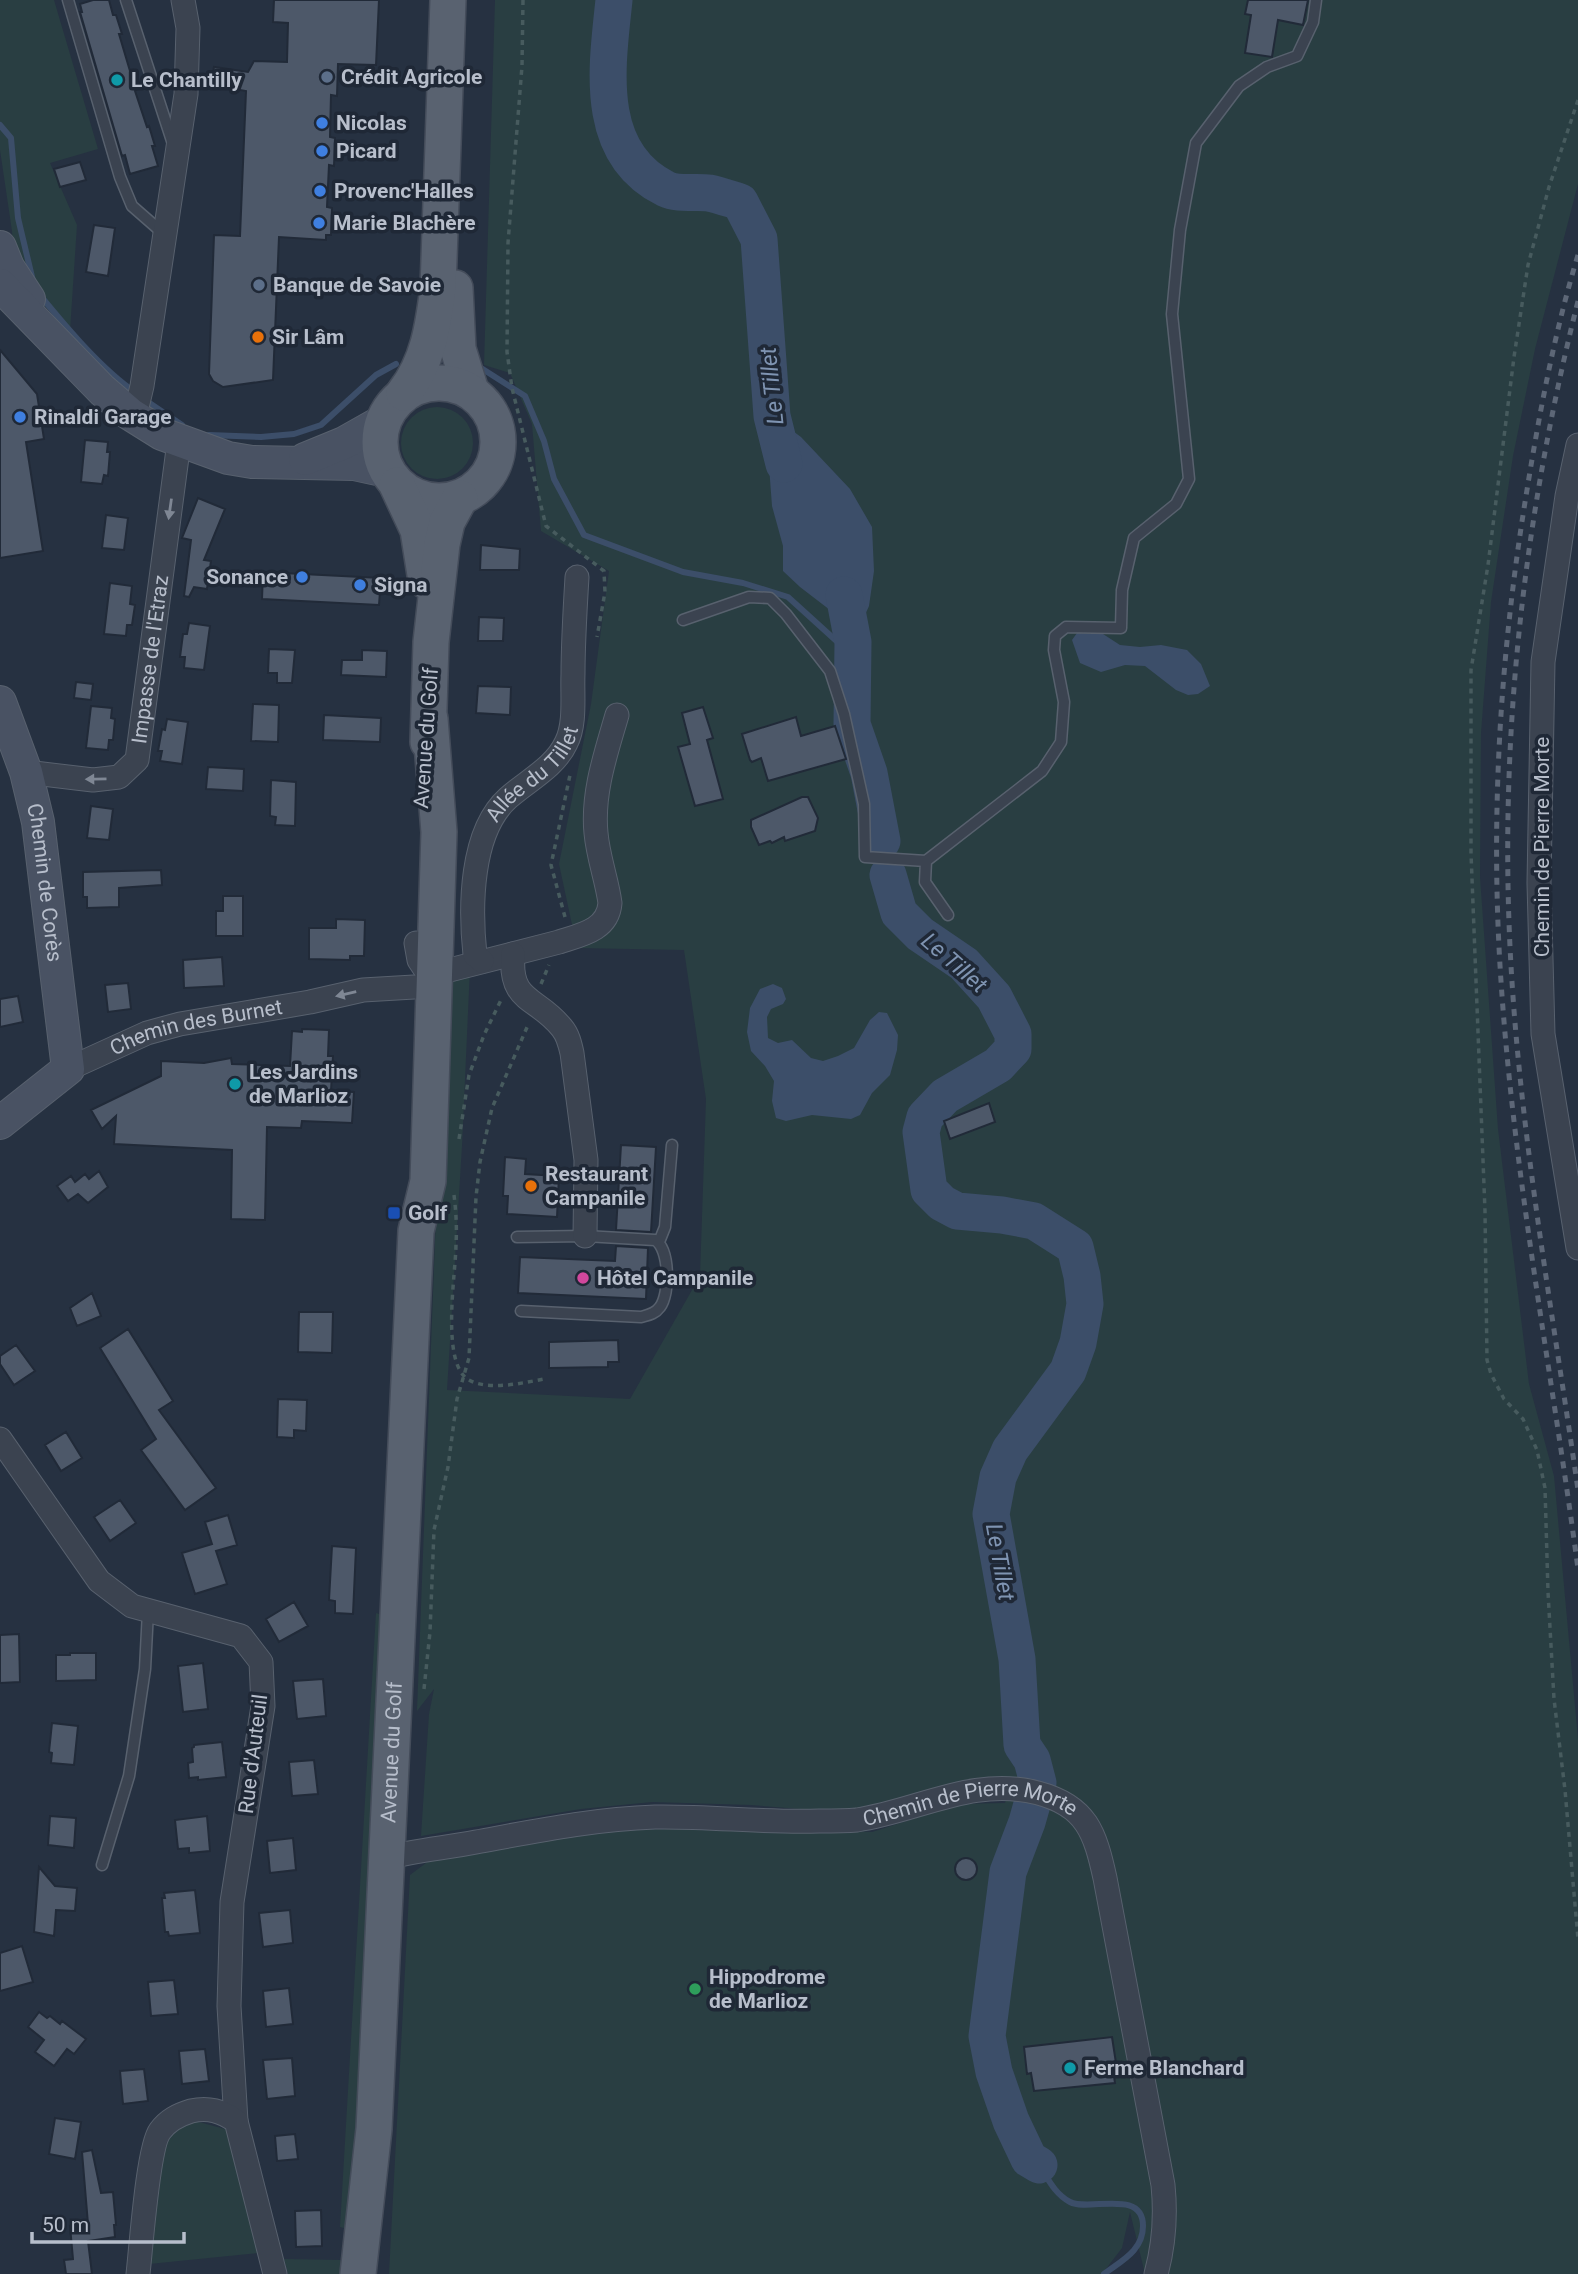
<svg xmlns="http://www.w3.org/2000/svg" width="1578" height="2274" font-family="Roboto,sans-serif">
  <rect width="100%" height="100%" fill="#263141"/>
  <!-- green -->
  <path fill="#293e42" d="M0 0H54L98 149 50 163 77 225 70 331 15 278 12 231 0 150Z
    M495 0H1578V184L1535 349 1513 456 1491 602 1481 733 1480 877 1498 1129 1529 1384 1554 1476 1578 1739V2274H1145L1130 2212 1122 2248 1102 2274H389L410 1875 430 1860 664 1819 872 1832 960 1804 1005 1803 1010 1781 874 1809 838 1812 751 1805 652 1802 581 1809 421 1836 429 1714 434 1689 417 1711 445 980 470 968 462 1146 447 1390 630 1399 700 1276 706 1099 684 950 577 948 559 864 591 704 609 571 541 531 532 424 510 373 484 365Z
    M401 443a36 36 0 1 1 72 0a36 36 0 1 1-72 0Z
    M376 1613 385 1616 355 2231 340 2227Z
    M195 2121 225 2129 237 2145 258 2253 139 2265 160 2170 170 2133Z
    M284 2259 342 2260 341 2274H288Z"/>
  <!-- water -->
  <path fill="#3c4e69" d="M772 416 801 437 850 489 872 527 874 571 869 606 853 642 843 620 800 587 783 571V546L772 506 766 426Z
    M1077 633 1103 634 1120 645 1140 647 1161 645 1187 650 1201 664 1210 686 1198 694 1188 695 1176 690 1145 666 1125 665 1101 672 1080 663 1072 640Z
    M773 984 782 988 786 999 783 1004 771 1009 767 1017 768 1038 778 1043 792 1040 811 1058 823 1061 838 1056 854 1048 870 1020 879 1012 887 1013 898 1035 897 1050 890 1075 872 1093 860 1115 851 1119 812 1115 786 1121 776 1118 772 1101 774 1081 765 1066 751 1051 747 1032 750 1008 760 989Z"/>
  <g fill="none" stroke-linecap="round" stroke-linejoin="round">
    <!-- stream -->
    <path stroke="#3c4e69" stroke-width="6" d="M0 125 11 138 18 218 33 281
      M39 294C66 327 101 369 136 393
      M481 368 525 396 544 441 554 479 584 535 683 572 743 583 788 597 853 656
      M145 400 182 425
      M209 435 261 437 294 434 321 425 376 375 396 364
      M1039 2165C1048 2179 1055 2194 1070 2202 1089 2212 1143 2188 1143 2226 1143 2251 1121 2261 1104 2274"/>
    <!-- river -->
    <path stroke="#3c4e69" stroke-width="37" d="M614 0C607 67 593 153 666 189 678 195 696 191 709 193 719 195 730 199 740 202L759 239 772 416 784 464
      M844 595 853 642 852 724 869 773 882 841
      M888 875 899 913 920 934 964 964 994 997 1013 1034V1049L998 1065 945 1096 925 1117 921 1132 929 1190 942 1203 957 1211 1002 1215 1034 1221 1075 1247 1082 1276 1085 1304 1078 1343 1068 1371 1010 1450 998 1477 991 1514 1017 1659 1022 1745 1032 1760 1038 1783 1027 1822 1008 1872 987 2036 994 2072 1011 2121 1029 2159 1039 2165"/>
  </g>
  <!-- building -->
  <path fill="#4d5869" stroke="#212a38" stroke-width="2" d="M93 0H109L113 15H116L122 34H119L130 71 133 70 138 89 135 91 147 127 149 126 155 146H152L158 166 130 174 125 155 122 156 80 12H82L80 4Z
    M274 0H379L376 65 338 64 337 96 331 95 330 137 335 138 334 166 329 165 327 207 332 208 331 235H326V240L279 237 273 380 223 387 213 381 209 374 214 235 240 236 246 91 211 85 214 67 248 72 254 61 287 62 288 23 273 22Z
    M1248 0H1308L1303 25 1278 20 1272 57 1245 53 1251 15 1245 14Z
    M80 162 86 180 60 187 54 169Z
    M94 225 115 228 108 276 86 272Z
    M0 350 37 394 44 439 26 442 43 551 0 558Z
    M85 440 108 442 107 452H110L108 476 104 475 102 484 81 482Z
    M198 498 225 509 204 560 211 561 207 589 194 587 189 597 184 596 191 540 182 538Z
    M106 515 128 518 124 550 102 548Z
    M481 545 520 549 519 570H480Z
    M263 572 381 578 379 605 262 599Z
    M110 583 132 586 130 604 135 605 132 625H127L126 636 104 634Z
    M479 617 504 618 503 641H478Z
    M189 623 210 626 204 670 184 668 185 657H180L183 634H187Z
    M269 649 295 650 292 683H277V673H268Z
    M362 650 387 651 386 677 341 675 342 660H362Z
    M76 682 93 684 91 700 74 698Z
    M478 686 511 687 510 715 476 713Z
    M253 704 279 705 278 742 251 741Z
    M91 706 112 708 111 718 115 719 113 740H109L108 750 86 748Z
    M703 707 713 738 707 740 723 799 695 806 678 747 690 744 682 713Z
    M324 715 381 718 380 742 323 740Z
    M796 717 801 736 835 726 846 759 768 781 761 758 752 762 750 760 742 734Z
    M167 719 188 722 182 764 160 761 162 751H158L162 729 165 730Z
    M208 767 244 769 243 791 206 789Z
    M271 780 296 782 295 826 275 825 276 817 270 816Z
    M802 797H808L818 818 815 831 785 841 784 837 772 843 770 841 759 845 751 827V820Z
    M91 806 113 809 109 840 87 838Z
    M161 870 162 885 119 888V907L87 908V897H83V872Z
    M223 896H243V936H216V911H223Z
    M336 919 365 920 364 956H350V960L309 959V928H336Z
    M222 957 224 986 184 988 183 960Z
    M128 983 131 1009 108 1012 105 985Z
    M18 996 23 1022 0 1027V999Z
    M302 1029 329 1030 328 1056H333L331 1091 354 1092 352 1123 302 1121 301 1128 267 1127 265 1220 231 1219 232 1150 114 1144 116 1116 102 1129 91 1110 161 1076V1061L204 1063 231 1058 232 1064 290 1066 292 1031 302 1032Z
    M989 1103 995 1122 950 1139 944 1121Z
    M621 1145 656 1147 651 1232 616 1230Z
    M505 1157 526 1159 525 1174 559 1176 557 1217 507 1214 508 1196H503Z
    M99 1171 108 1187 88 1203 78 1194 68 1201 57 1186 71 1176 75 1182 85 1174 89 1179Z
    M616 1246 648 1248 646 1299 518 1293 520 1257 615 1261Z
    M92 1293 101 1316 77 1326 70 1308Z
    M299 1312H333L332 1353 298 1352Z
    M128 1329 173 1401 159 1410 216 1488 185 1510 141 1450 156 1439 100 1348Z
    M618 1340 619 1362H608V1367L549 1368V1342Z
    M16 1345 35 1371 14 1385 0 1364V1356Z
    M278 1399 307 1400 306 1431 294 1430V1438L277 1437Z
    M66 1432 82 1458 61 1471 45 1445Z
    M120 1500 136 1523 110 1541 94 1517Z
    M228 1515 237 1545 216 1551 227 1584 195 1594 182 1553 212 1544 205 1522Z
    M332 1546 356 1548 353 1614 335 1613V1601L329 1600Z
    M294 1602 308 1626 279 1642 266 1619Z
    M19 1634 20 1682 0 1683V1635Z
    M70 1653H96V1680L56 1681V1655H70Z
    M203 1663 208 1709 183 1712 178 1666Z
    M323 1679 326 1716 297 1719 293 1681Z
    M52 1723 78 1726 74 1765 51 1763 52 1753 49 1752Z
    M222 1742 226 1777 198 1780V1777L189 1778 188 1763 193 1762 192 1748 194 1747V1745Z
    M314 1760 318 1794 292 1796 289 1762Z
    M50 1816 76 1818 74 1848 48 1845Z
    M207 1816 210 1851 189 1853V1848L178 1849 175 1820Z
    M293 1838 296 1870 270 1873 267 1841Z
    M955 1869a11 11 0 1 1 22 0a11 11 0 1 1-22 0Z
    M39 1867 55 1886 77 1888 75 1911 56 1910 54 1936 34 1932Z
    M195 1890 200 1933 169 1936 168 1932H165L162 1898H165L164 1893Z
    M290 1910 293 1943 263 1947 259 1913Z
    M22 1946 33 1982 0 1991V1953Z
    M174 1980 178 2014 151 2016 148 1982Z
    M289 1988 293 2024 266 2027 263 1991Z
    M39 2012 47 2018 50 2016 60 2024 62 2021 86 2039 74 2054 67 2049 54 2066 35 2052 44 2040 28 2027Z
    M1112 2037 1116 2063 1112 2062 1115 2083 1034 2091 1031 2073 1027 2074 1024 2047Z
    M205 2049 209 2081 182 2084 179 2051Z
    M292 2058 295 2096 267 2099 263 2060Z
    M144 2069 148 2101 123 2104 120 2071Z
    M55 2118 81 2122 75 2159 49 2154Z
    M295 2134 298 2159 277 2161 275 2136Z
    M92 2150 101 2193 113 2192 116 2225H114L115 2237 88 2241 92 2274H66L64 2260 73 2259 70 2226 88 2224 82 2152Z
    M321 2210 322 2246 296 2247 295 2211Z"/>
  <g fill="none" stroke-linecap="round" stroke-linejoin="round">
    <!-- lane casing -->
    <g stroke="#58616e" stroke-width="13">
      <path id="lane" d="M68 0 120 177 132 206 164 234
        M126 0 173 144
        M683 620 749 597 770 598 786 614 830 671 844 714 864 804 865 857 926 861
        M948 915 925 882 926 861 1042 771 1061 742 1064 702 1054 650 1055 636 1066 627 1121 628 1122 590 1134 538 1176 504 1189 479 1172 314 1180 230 1196 143 1239 86 1267 67 1297 56 1313 22 1316 0
        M517 1237 585 1236 655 1240C670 1249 670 1294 660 1307 655 1314 648 1315 641 1317L521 1311
        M659 1242 665 1227 672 1145
        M102 1865 129 1776 145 1669 148 1611"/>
    </g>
    <!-- street casing -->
    <g stroke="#58616e" stroke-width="25">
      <g id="street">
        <path d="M130 414 138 403 142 386 186 94 188 28 183 0"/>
        <path d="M1578 445 1567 496 1543 662 1539 883 1543 1034 1578 1248"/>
        <path id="s1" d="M26 772 93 780 119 777 137 760 179 442"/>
        <path d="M416 943 419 960 427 972 434 974 559 942C581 935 608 930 610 903 607 880 598 857 596 833 592 793 606 753 617 715"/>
        <path d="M513 954C509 1004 537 996 562 1028 568 1035 570 1044 572 1053L586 1160 585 1236"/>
        <path id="s2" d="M482 961 475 955C470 908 470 832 508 798 527 781 555 767 566 743 576 724 572 695 573 674 573 642 575 610 577 577"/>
        <path id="s3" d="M68 1069 147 1033 180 1024 310 1002 363 990 414 987"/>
        <path d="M0 1439 99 1581 132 1606 241 1636 261 1662 263 1706 232 1902 229 2006 236 2121"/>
        <path id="s4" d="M387 1858C416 1850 446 1848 476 1842 536 1831 594 1819 655 1817 710 1816 764 1823 819 1821 832 1821 845 1821 857 1820 918 1811 974 1776 1038 1793 1087 1806 1095 1833 1105 1878L1163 2185C1166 2215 1164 2245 1156 2274"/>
        <path d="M138 2274C141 2248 148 2147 160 2131 168 2120 178 2115 191 2111 209 2107 221 2111 236 2121L275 2274"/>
      </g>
    </g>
    <!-- secondary casing -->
    <g stroke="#58616e" stroke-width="34">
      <g id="secondary">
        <path d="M0 247 8 267 29 299"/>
        <path d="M0 285 102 390 130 414 162 434 228 458 252 462 354 464 386 471"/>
        <path d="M305 459 344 443 383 421"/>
        <path id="s5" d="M0 702 26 772 38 822 68 1069 0 1123"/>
      </g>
    </g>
    <!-- primary casing -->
    <g stroke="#444c5a" stroke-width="38">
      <g id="primary">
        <path d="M455 288 458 349 471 391"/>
        <circle cx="439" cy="442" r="59"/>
        <path d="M404 393C428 362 433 327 438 288L448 0"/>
        <path d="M397 485 418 530 426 581"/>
        <path d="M428 742 431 642 442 544 447 522 460 498"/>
        <path id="s6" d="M358 2274 374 2129 416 1231 428 1181 439 832 430 719"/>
      </g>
    </g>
    <!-- path -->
    <path stroke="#475b5e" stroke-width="3.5" stroke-dasharray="5 5" stroke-linecap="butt" d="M523 0 522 66 508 243 507 352 512 388 546 526 604 571 605 592 597 637
      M1578 100 1549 187 1528 265 1514 357 1488 565 1471 670V853L1485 1211 1487 1360 1491 1374 1504 1399 1523 1419 1537 1450 1545 1488 1548 1592 1554 1699 1565 1790 1578 1939
      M565 917 551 865 570 775
      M541 984 549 965
      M459 1139 469 1075 484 1035 501 1000
      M454 1195C456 1211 457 1228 456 1244 456 1273 440 1364 469 1380 489 1391 522 1383 544 1379
      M424 1689 430 1632 434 1530 448 1467 457 1399 469 1358 476 1197 480 1162 492 1108 528 1025"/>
    <!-- lane -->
    <use href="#lane" stroke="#3b4350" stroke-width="10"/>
    <!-- street -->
    <use href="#street" stroke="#3b4350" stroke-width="23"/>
    <!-- secondary -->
    <use href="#secondary" stroke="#495263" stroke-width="32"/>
    <!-- primary -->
    <use href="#primary" stroke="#596270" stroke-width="35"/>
    <!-- rail -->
    <path stroke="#5d6777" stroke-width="5" stroke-dasharray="7 7" stroke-linecap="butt" d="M1578 255C1554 334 1539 415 1526 496 1500 656 1490 819 1501 981 1514 1178 1552 1373 1578 1569
      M1578 301C1522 523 1497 753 1512 982 1523 1152 1554 1321 1578 1490"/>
  </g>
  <!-- one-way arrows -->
  <defs><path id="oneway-solid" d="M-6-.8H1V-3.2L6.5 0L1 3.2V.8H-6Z" transform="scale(1.75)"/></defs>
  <g fill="#7f8794">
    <use href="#oneway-solid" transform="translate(170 509) rotate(98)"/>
    <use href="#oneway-solid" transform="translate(96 779) rotate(179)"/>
    <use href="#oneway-solid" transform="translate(346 994) rotate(167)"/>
  </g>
  <!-- markers -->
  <g fill="#5c6f8a" stroke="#1f2836" stroke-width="2.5">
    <circle cx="327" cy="77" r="7"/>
    <circle cx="259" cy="285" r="7"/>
  </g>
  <g fill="#0f9aa8" stroke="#1f2836" stroke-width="2.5">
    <circle cx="117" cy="80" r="7"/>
    <circle cx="235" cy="1084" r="7"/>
    <circle cx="1070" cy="2068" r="7"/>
  </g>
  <g fill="#3f7fe0" stroke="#1f2836" stroke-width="2.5">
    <circle cx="322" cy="123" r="7"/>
    <circle cx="322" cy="151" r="7"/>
    <circle cx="320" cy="191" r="7"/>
    <circle cx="319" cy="223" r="7"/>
    <circle cx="20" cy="417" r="7"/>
    <circle cx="302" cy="577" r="7"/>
    <circle cx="360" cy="585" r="7"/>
  </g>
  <g fill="#e8710a" stroke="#1f2836" stroke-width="2.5">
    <circle cx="258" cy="337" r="7"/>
    <circle cx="531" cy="1186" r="7"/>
  </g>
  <rect fill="#1a4fb4" stroke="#1f2836" stroke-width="2.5" x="387" y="1206" width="14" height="14" rx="3.5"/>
  <circle fill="#d1479c" stroke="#1f2836" stroke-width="2.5" cx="583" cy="1278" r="7"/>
  <circle fill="#2e9e5b" stroke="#1f2836" stroke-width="2.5" cx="695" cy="1989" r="7"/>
  <g text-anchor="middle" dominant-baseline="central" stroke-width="7" stroke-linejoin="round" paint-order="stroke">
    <!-- poi labels -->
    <g font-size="21" font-weight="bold" fill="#b7becb" stroke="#1f2836" text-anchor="start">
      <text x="341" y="77">Crédit Agricole</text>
      <text x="131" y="80">Le Chantilly</text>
      <text x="336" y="123">Nicolas</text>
      <text x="336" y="151">Picard</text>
      <text x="334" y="191">Provenc'Halles</text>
      <text x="333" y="223">Marie Blachère</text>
      <text x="273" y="285">Banque de Savoie</text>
      <text x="272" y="337">Sir Lâm</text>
      <text x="34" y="417">Rinaldi Garage</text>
      <text x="288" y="577" text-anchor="end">Sonance</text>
      <text x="374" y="585">Signa</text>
      <text x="249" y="1072">Les Jardins<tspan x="249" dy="24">de Marlioz</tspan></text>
      <text x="545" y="1174">Restaurant<tspan x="545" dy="24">Campanile</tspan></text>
      <text x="408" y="1213">Golf</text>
      <text x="597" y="1278">Hôtel Campanile</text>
      <text x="709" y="1977">Hippodrome<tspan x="709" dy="24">de Marlioz</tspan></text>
      <text x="1084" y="2068">Ferme Blanchard</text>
    </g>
    <!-- street labels -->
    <g font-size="21" fill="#b7becb" stroke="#1f2836">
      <text stroke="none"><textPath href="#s1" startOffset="220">Impasse de l'Etraz</textPath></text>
      <text transform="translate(426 738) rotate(-86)">Avenue du Golf</text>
      <text stroke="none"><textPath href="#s2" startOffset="210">Allée du Tillet</textPath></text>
      <text transform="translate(1542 847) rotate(-90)">Chemin de Pierre Morte</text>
      <text stroke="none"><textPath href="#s5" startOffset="187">Chemin de Corès</textPath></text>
      <text stroke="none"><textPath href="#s3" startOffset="136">Chemin des Burnet</textPath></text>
      <text stroke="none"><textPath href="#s6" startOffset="523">Avenue du Golf</textPath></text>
      <text transform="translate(253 1754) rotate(-83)">Rue d'Auteuil</text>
      <text stroke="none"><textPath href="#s4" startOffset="590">Chemin de Pierre Morte</textPath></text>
    </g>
    <!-- water labels -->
    <g font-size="23" font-style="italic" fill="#7f94b2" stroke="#1f2836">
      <text transform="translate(772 386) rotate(-96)">Le Tillet</text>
      <text transform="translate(954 963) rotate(41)">Le Tillet</text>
      <text transform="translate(1000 1562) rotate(80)">Le Tillet</text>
    </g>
  </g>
  <!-- scale -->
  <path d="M32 2232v10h152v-10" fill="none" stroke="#b7becb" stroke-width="3.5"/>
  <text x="42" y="2232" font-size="21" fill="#b7becb" stroke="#1f2836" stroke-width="5" paint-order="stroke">50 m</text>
</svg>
